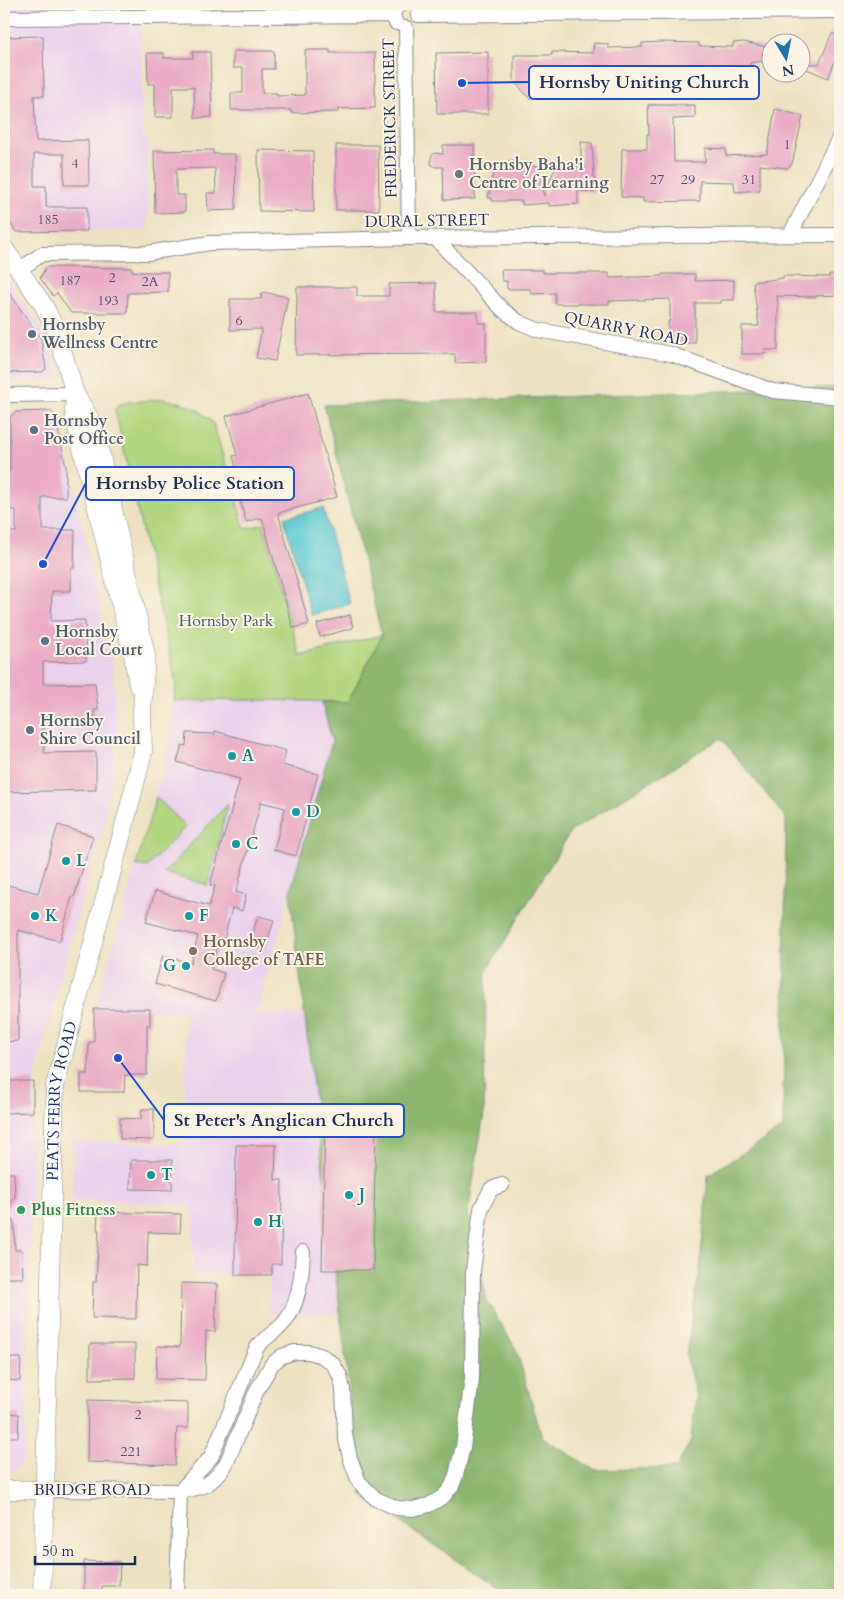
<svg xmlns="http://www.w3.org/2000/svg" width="844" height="1599" font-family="Cardo,serif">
  <rect width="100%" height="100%" fill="#fcf5e5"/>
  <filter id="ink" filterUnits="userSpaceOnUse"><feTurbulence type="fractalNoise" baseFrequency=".02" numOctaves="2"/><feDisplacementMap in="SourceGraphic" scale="10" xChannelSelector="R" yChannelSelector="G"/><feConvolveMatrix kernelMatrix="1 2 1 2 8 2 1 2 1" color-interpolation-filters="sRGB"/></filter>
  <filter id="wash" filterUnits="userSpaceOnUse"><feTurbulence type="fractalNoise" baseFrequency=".0096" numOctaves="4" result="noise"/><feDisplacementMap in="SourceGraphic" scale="20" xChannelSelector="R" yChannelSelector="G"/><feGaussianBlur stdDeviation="1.12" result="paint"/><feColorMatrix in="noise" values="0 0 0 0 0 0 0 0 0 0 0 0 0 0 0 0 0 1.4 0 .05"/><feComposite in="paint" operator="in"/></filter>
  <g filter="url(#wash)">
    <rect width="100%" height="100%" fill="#ede2c0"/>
    <!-- built -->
    <path fill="#ead1ec" d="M4 4H141L142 139H148V230L16 232 4 214Z
      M4 273 46 337 61 380H4Z
      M4 411H52L59 417 112 665 118 730 106 817 67 953 35 1079 25 1457 20 1465 11 1470 4 1471Z
      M259 700 322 702 332 741 257 1013 457 1017 382 1315 270 1313 269 1275 193 1274V1207L176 1206 175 1203 71 1200 73 1141 183 1144 187 1011 95 1009 166 758 174 701Z"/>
    <!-- green -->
    <path fill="#b1d67f" stroke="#66826e" d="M164 399 182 403 198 410 213 423 245 529 263 524 300 656 382 635 348 702 259 700 174 701 176 682 115 410 118 405 128 402Z
      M156 797 186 826 147 867 136 865Z
      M228 804 208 885 164 873Z"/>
    <!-- forest -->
    <path fill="#8cb76e" stroke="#547366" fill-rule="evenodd" d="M840 387V1595H507L362 1496 290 893 332 741 322 702H348L382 635 324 405ZM721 738 786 818 783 1128 708 1175 700 1268 686 1355 696 1397 691 1441 676 1468 595 1470 542 1437 516 1349 487 1301 468 1212 484 1113 486 972 571 831Z"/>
    <!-- water -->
    <path fill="#5cc9d3" stroke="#3c7c98" d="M323 508 350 604 311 615 284 518Z"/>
    <g id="blocks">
      <!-- building -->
      <path fill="#eaacc6" d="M832 33 840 37V65L835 62 828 78 802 67V64H819Z
        M43 36 44 96H34L36 141 88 140 89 185H64V154H34V186H46V207H87V231L16 232 4 214V37Z
        M661 42 699 43V46L733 47V43L744 42 772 48V60L750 63V80H729V91L703 90V83L642 86V79L580 80V74L547 75V98H529L514 81V55H552V52L593 53 594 43 608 44V48L642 47V43Z
        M305 50H330V53H375V108L338 109V112L291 113V110H231V93H243V68H233V51H274V69H262V93H277V96L305 95Z
        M192 52H210L212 117 195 118 194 87H173V117H155V84H148L147 53H164V58H193Z
        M488 52V114H437L436 53Z
        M648 105H695V118L673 119 674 162H705V148L726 149V156L767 154 775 109 803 116 792 164 787 168 760 165V190L735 192 734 182 700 181V201L643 202V198L621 197 622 149H647V134H649Z
        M581 142 592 143 595 192 578 191V204L549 206V203L522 205V201H492V198H488L495 162 519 161V166H539L544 196 555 168 567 169 568 161 581 163Z
        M336 145H378L379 210H336Z
        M443 145H474L475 199 444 200 443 167H435L431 164V157L434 153 443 154Z
        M213 150V154H235L236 210 208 211 207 193H216L215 168 176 169V195H185V212L155 213 154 151Z
        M258 150 313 151 314 212 259 211Z
        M46 267 132 268V271L141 272H168V292L128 293 127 313H71L57 293 53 296 40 278Z
        M501 270H543V273H609V278L662 276V274H695V281L734 280V300H721V303H695V343H668V321H670V299L609 301V304H555V293L532 294 531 289H507V281H502Z
        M829 275H840V295L816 296V297L777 296 778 309V350H765V354H742V326H759L753 282 783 278V276L829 277Z
        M436 283V312H478V323H486V362L455 363V354L296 355 297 287H357V296H389V284Z
        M4 285 41 339 46 369 42 372 4 373Z
        M262 292 288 297 275 361 256 358 262 329 230 330V299H261Z
        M308 393 337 497 278 513 309 624 293 628 262 518 246 522 239 496 244 495 233 456 237 455 226 416Z
        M50 411 55 415 66 467V497H42V522H43V530H75L74 568H71V591H52L51 621 85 620 86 661 43 662V684L95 683 98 710H94L95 724 44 725V753L96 752V790L4 792V532H16V510H4V471H10V417L15 412Z
        M350 615 353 628 320 637 317 624Z
        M215 731 286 751 282 765 318 774 296 856 274 850 285 808 261 802 236 892 246 895 242 911 232 908 223 943 219 942 211 969 224 973 216 1001 155 984 163 955 191 963 198 936 146 922 155 891 209 906 215 886 210 885 240 779 177 762 182 745 186 746 187 733 215 734Z
        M58 825 93 836 74 897H72L60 941 18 930V1041L4 1042V893L6 894 8 885 38 893Z
        M258 916 274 920 265 949 249 944Z
        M94 1009H150V1025H147V1075H125L124 1092H81V1074H88L89 1042H94Z
        M4 1081H33V1112L4 1113Z
        M142 1109H154V1140L120 1139V1118L141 1119Z
        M325 1120 376 1121 373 1270H322Z
        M236 1145H276L275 1180H282L281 1264H272V1275H235Z
        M131 1160H172V1190L130 1189Z
        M4 1173H14L15 1197 5 1210 14 1223 15 1250H22L23 1278H4Z
        M98 1212 181 1214 180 1233 148 1232 147 1266 137 1265 136 1319 92 1318 93 1282H96L99 1230H97Z
        M181 1283 217 1284 215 1332 206 1331 205 1380 156 1379 157 1346 180 1347Z
        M90 1344H135V1378L90 1379Z
        M4 1358H21L20 1381 4 1380Z
        M88 1400 188 1403V1428H177L175 1465 87 1462Z
        M4 1413 19 1414 18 1437H4Z
        M84 1561 120 1562 119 1586H102V1595H84Z"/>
    </g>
  </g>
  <g filter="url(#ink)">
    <use href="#blocks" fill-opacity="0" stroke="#84888f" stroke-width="1"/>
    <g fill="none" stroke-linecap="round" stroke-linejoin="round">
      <!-- minor casing -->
      <g stroke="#84888f" stroke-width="16">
        <path id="minor" d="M418 15 840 11
          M4 18 393 15
          M396 23C391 15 394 8 401 4
          M406 28 409 238
          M790 235 840 136
          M435 238 503 310 519 322 538 330 671 354 773 391 840 397
          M19 270 42 254 147 253 210 243 409 238 840 235
          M4 395 75 394
          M44 1490 180 1491C203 1488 212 1485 226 1464L257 1390 272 1364 282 1356 295 1352H309L322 1356 333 1364 340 1376 343 1389 345 1435 350 1458 359 1482 376 1499 397 1508 413 1509 429 1505 444 1496 452 1486 456 1475 463 1447 472 1379 473 1271 481 1209 491 1189 502 1185
          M180 1491 211 1457 256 1349C263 1338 273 1334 282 1325 299 1308 302 1275 303 1252
          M177 1595 180 1491"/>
      </g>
      <!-- major casing -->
      <g stroke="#84888f" stroke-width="19">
        <g id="major">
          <path d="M4 248 44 306 57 332 75 394 74 411 78 432 133 655 138 685"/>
          <path d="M4 1490H44"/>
          <path id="s1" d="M42 1595 55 1086 132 796 143 752 142 711 146 655 98 443 90 419 75 394"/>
        </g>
      </g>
      <!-- minor -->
      <use href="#minor" stroke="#fff" stroke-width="14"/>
      <!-- major -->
      <use href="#major" stroke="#fff" stroke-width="18"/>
    </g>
  </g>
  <!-- markers -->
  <circle fill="#6b7280" stroke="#fcf5e5" stroke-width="2" cx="459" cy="174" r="5"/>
  <g fill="#5c6f8a" stroke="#fcf5e5" stroke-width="2">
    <circle cx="32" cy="334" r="5"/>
    <circle cx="34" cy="430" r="5"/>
    <circle cx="45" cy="641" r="5"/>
    <circle cx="30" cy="730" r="5"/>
  </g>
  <g fill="#0f9aa8" stroke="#fcf5e5" stroke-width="2">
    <circle cx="232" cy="756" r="5"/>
    <circle cx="296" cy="812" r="5"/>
    <circle cx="236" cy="844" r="5"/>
    <circle cx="66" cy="861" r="5"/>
    <circle cx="35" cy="916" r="5"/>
    <circle cx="189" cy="916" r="5"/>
    <circle cx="186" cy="966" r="5"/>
    <circle cx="151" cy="1175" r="5"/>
    <circle cx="349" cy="1195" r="5"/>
    <circle cx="258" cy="1222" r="5"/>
  </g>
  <circle fill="#8d6e63" stroke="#fcf5e5" stroke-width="2" cx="193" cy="951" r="5"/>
  <circle fill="#2e9e5b" stroke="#fcf5e5" stroke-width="2" cx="21" cy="1210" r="5"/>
  <g text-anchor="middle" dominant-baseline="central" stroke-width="4" stroke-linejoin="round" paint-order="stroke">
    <!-- number labels -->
    <g font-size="14" fill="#4f4e78">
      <text x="787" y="144">1</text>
      <text x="75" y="163">4</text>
      <text x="657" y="179">27</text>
      <text x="688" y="179">29</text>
      <text x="749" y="179">31</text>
      <text x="48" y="219">185</text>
      <text x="112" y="277">2</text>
      <text x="70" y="280">187</text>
      <text x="150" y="281">2A</text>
      <text x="108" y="300">193</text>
      <text x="239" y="320">6</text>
      <text x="138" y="1414">2</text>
      <text x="131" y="1451">221</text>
    </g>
    <!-- street labels -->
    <g font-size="16" fill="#1b2f5e" stroke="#fcf5e5">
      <text transform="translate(390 118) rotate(-91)">FREDERICK STREET</text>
      <text transform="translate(427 221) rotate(-1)">DURAL STREET</text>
      <text transform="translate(626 329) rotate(11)">QUARRY ROAD</text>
      <text stroke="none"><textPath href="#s1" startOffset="495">PEATS FERRY ROAD</textPath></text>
      <text x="92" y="1490">BRIDGE ROAD</text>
    </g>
    <!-- worship labels -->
    <g font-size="16" font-weight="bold" fill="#5b616d" stroke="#fcf5e5" text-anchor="start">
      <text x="469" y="165">Hornsby Baha'i<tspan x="469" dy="18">Centre of Learning</tspan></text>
    </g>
    <!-- service labels -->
    <g font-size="16" font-weight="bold" fill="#4e5e75" stroke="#fcf5e5" text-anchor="start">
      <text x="42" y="325">Hornsby<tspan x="42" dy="18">Wellness Centre</tspan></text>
      <text x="44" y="421">Hornsby<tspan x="44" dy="18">Post Office</tspan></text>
      <text x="55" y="632">Hornsby<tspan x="55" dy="18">Local Court</tspan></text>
      <text x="40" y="721">Hornsby<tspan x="40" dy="18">Shire Council</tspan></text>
    </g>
    <!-- park labels -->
    <g font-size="16" fill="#405966" stroke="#fcf5e5">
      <text x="226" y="621">Hornsby Park</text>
    </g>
    <!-- culture labels -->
    <g font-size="16" font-weight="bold" fill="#0d838f" stroke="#fcf5e5" text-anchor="start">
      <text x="242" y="756">A</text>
      <text x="306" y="812">D</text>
      <text x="246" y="844">C</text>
      <text x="76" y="861">L</text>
      <text x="45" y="916">K</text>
      <text x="199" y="916">F</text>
      <text x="176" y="966" text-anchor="end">G</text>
      <text x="161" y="1175">T</text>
      <text x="359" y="1195">J</text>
      <text x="268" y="1222">H</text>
    </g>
    <!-- education labels -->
    <g font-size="16" font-weight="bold" fill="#785e54" stroke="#fcf5e5" text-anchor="start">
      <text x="203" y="942">Hornsby<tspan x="203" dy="18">College of TAFE</tspan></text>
    </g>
    <!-- leisure labels -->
    <g font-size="16" font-weight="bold" fill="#27864d" stroke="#fcf5e5" text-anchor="start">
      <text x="31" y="1210">Plus Fitness</text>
    </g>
  </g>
  <!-- callouts -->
  <path fill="none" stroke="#1d4ed8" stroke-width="2" d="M462 83L529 82M43 564L86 483M118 1058L164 1120"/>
  <g fill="#1d4ed8" stroke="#fcf5e5" stroke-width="2">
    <circle cx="462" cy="83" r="5"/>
    <circle cx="43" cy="564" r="5"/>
    <circle cx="118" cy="1058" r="5"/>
  </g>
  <g fill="#fcf5e5" stroke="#1d4ed8" stroke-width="2">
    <rect x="529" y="66" width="230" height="33" rx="5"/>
    <rect x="86" y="467" width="208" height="33" rx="5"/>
    <rect x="164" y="1104" width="240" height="33" rx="5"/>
  </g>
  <g font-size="18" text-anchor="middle" font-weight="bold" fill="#1b2f5e">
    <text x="644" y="88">Hornsby Uniting Church</text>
    <text x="190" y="489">Hornsby Police Station</text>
    <text x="284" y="1126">St Peter's Anglican Church</text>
  </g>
  <!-- margin -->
  <rect width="844" height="1599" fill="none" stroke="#fcf5e5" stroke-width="20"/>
  <!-- north arrow -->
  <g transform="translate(786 58) rotate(170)"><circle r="24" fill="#fcf5e5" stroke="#a2a6af"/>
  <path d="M0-4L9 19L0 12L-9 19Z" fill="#1f6fb2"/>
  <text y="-8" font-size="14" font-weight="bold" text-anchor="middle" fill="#1b2f5e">N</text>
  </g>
  <!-- scale -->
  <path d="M35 1556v8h100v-8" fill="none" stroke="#1b2f5e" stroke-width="2.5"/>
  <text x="42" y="1556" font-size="15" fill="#1b2f5e" stroke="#fcf5e5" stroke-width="4" paint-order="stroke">50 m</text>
</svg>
